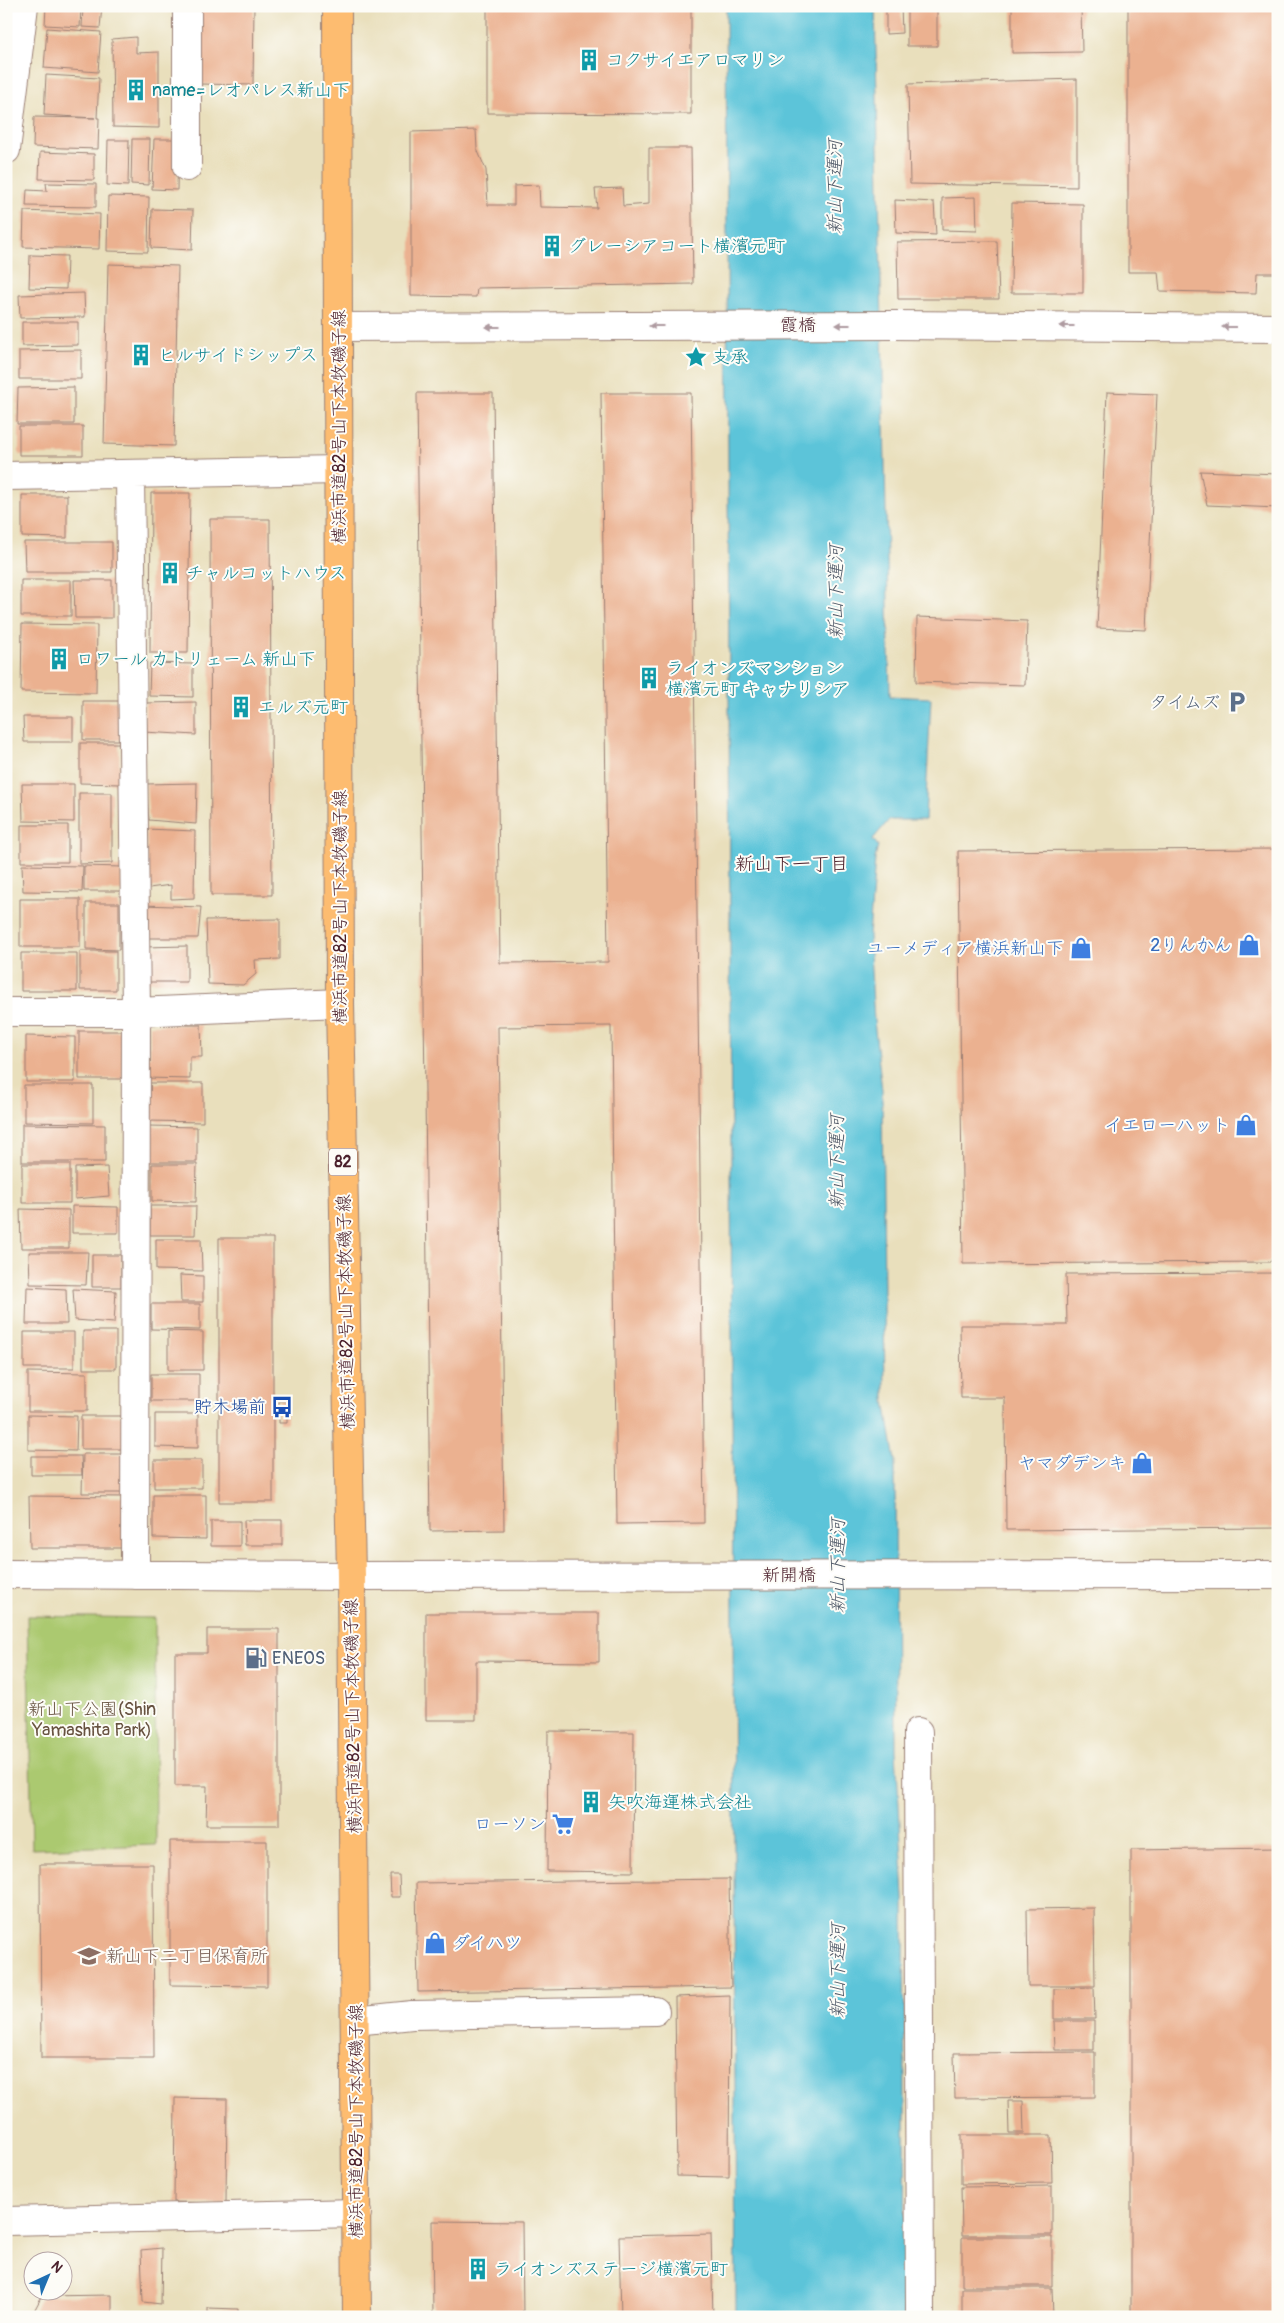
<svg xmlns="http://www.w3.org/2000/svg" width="1284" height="2323" font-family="Pangolin,'Klee One',sans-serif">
  <rect width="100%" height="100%" fill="#fdfcf7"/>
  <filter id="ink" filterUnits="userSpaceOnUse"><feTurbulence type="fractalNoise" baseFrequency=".02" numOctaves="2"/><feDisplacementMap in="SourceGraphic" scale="10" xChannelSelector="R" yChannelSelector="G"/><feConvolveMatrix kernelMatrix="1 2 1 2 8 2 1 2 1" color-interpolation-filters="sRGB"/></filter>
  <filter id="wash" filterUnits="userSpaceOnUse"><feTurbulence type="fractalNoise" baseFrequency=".0096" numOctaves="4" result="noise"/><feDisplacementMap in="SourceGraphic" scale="20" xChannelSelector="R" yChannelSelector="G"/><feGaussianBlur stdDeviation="1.12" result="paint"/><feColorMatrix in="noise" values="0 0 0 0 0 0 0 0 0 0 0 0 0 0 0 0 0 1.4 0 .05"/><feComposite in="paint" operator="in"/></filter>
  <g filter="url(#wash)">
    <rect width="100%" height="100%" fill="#e9dfbc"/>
    <!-- green -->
    <path fill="#abc970" stroke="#7a744e" d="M27 1616 155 1618 156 1845 32 1849Z"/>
    <!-- water -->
    <path fill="#5cc4d9" stroke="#537282" d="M726 6H875L890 696 931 698 925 820H889L873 839 878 846 875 859 869 936 874 1021 882 1090 885 1401 895 1461 896 1751 904 1897 906 2317H736Z"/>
    <g id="blocks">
      <!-- building -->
      <path fill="#ebb190" d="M46 6H81L80 27 45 25Z
        M83 6H102L100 28 82 27Z
        M200 6H254L253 85 199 84Z
        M487 6H691V114L487 113Z
        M886 6H901L902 33 886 34Z
        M907 6H937V46H907Z
        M1012 6H1081L1082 52 1012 53Z
        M1128 6H1278V273H1257L1256 293 1160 291 1158 272H1128Z
        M47 28 101 32 98 72 44 68Z
        M136 37V53L159 52V128L113 127 112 39Z
        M46 75 99 78 97 118H99L98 149 33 147 34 117 95 118 44 115Z
        M1077 79V187L910 184 908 84Z
        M476 130 477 149 486 170 488 205H514V186L539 185 540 207 597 208 595 189 622 188 623 206 649 204V148H691L693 284 477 288 476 297 411 296V132Z
        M132 139H150L149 185 131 184Z
        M154 139H178L177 190 152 189Z
        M108 140H129L128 186 107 185Z
        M40 152 94 154V180L39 179Z
        M46 183 96 184V207L26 206 27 190 47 191Z
        M108 196 149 197 148 252 107 251Z
        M976 197 977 231 942 230V198Z
        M895 200 934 202 936 235 896 233Z
        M1012 203 1083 204V293H1011Z
        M152 209 193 210 192 250 151 248Z
        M24 211 100 214 99 249 23 247Z
        M997 241 999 299H898L897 242Z
        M30 255 67 256 66 289 29 288Z
        M108 264 178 266 174 446 104 444Z
        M84 293 85 317 20 318 19 295Z
        M22 322H78V345L22 346Z
        M81 350V379H19V351Z
        M74 387V424H17L18 388Z
        M1107 392 1157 394 1146 630 1097 628Z
        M417 393H493L500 963 608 962 601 393H691L704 1523 617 1524 611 1026 498 1027 504 1530 430 1531Z
        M19 426H83V455H19Z
        M1200 471 1278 474V508L1207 505Z
        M151 493H190L188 653H150Z
        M22 495H67V538L22 537Z
        M210 519H270L272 895H211Z
        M24 542H112V572H25Z
        M21 580H71V616H21Z
        M74 580H112V618H75Z
        M917 617 1027 621 1025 685 916 682Z
        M22 624 97 625 96 693 21 692Z
        M150 663 193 664V697L149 696Z
        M83 701H119L120 740H83Z
        M196 702V735L144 732 145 703Z
        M23 717H73V742H24Z
        M80 743H119L120 784 80 783Z
        M197 783 196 824 149 820 146 784Z
        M22 784H74V822L23 821Z
        M79 793H112V863L79 864Z
        M21 825H68V862H21Z
        M146 829 195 831 194 898 171 899V885L149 888Z
        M1278 849V1252L1270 1262 963 1264 958 851Z
        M22 865 83 866 82 892 23 891Z
        M84 866 122 867V891H84Z
        M20 899H80V947H20Z
        M86 903H119V950L86 949Z
        M144 905 201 907 198 938H145Z
        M280 919V959L255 960 256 974 243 985 208 984 206 920Z
        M187 946V982H147L144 947Z
        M80 951H116V990H80Z
        M21 953H77V991H21Z
        M150 1025H201L202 1057H190V1079L146 1078V1057H150Z
        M79 1031H123V1079H79Z
        M26 1036 75 1037V1082H26Z
        M149 1083H203V1122L149 1121Z
        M24 1085H93V1123L24 1122Z
        M22 1124 105 1125V1162H22Z
        M149 1126 197 1127V1162H149Z
        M22 1164H70V1203H22Z
        M152 1164H197L196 1202 152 1201Z
        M107 1167 109 1196 75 1199V1168Z
        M72 1206 118 1207V1233H72Z
        M150 1206H196L195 1235H150Z
        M20 1209 69 1210V1248H21Z
        M219 1238H273V1502H219Z
        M156 1239H201L202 1271 156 1270Z
        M29 1252H88L86 1285 30 1284Z
        M92 1255H121V1287H92Z
        M1278 1273V1528L1006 1530 1005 1398H961L960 1325H1067L1066 1274Z
        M180 1275 203 1276V1302H181Z
        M27 1287 66 1289 67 1324H26Z
        M73 1289 116 1291 114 1323 75 1320Z
        M151 1304H200V1330L151 1329Z
        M83 1331H116V1369H83Z
        M168 1331 203 1332V1370H168Z
        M24 1332H74V1368H24Z
        M28 1372 87 1373V1411H28Z
        M151 1374H199V1401H151Z
        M279 1401H287V1423H279Z
        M155 1414H198V1448L155 1447Z
        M28 1415 77 1416 76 1451 28 1450Z
        M81 1416H125V1449H81Z
        M83 1454H125L126 1493H82Z
        M31 1456H81L82 1475H31Z
        M154 1460H202V1488H154Z
        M153 1495H206V1539L153 1538Z
        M29 1496 125 1497V1548H30Z
        M244 1520H282V1545H245Z
        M211 1521H240V1546H211Z
        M426 1613H599V1662L476 1661V1720H426Z
        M207 1629H279V1825H206L207 1786H175V1653H207Z
        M548 1731 634 1732 633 1872 547 1871Z
        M170 1841H267V1986L170 1985Z
        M1278 1848V2317H1131V1850Z
        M40 1864H153L154 2058H41Z
        M390 1875H399L400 1897H391Z
        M729 1879 731 1987 418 1992 416 1883Z
        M1094 1908 1095 1986H1028L1027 1909Z
        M1094 1988 1095 2019H1054V1989Z
        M730 1995 729 2177 677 2176 675 1997Z
        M1054 2021H1094V2050H1055Z
        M1095 2052V2097L955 2098 954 2053Z
        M175 2098 227 2099 226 2203 174 2202Z
        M1008 2101H1023L1024 2133H1009Z
        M961 2135H1051L1052 2183 961 2184Z
        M1052 2186V2235H962L961 2187Z
        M432 2221 522 2222 523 2317H433Z
        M711 2234 713 2317H621L619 2236Z
        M962 2237H1052V2286H962Z
        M162 2248 161 2304 143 2302 141 2250Z
        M962 2288H1052L1053 2317H962Z
        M112 2295V2317H35V2309L42 2296Z
        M208 2308 238 2309V2317H208Z"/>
    </g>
  </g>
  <g filter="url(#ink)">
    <use href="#blocks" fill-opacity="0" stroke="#9a7f74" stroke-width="1"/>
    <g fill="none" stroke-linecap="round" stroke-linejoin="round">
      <!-- minor casing -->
      <g stroke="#9a7f74" stroke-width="30">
        <path id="minor" d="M187 6V167
          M6 150 24 6
          M338 327 892 325 1278 328
          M130 474 136 1012 135 1575
          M6 476 339 470
          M6 1012H136L340 1003
          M6 1574 351 1576 1278 1575
          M918 1732 920 2317
          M355 2021 412 2015 655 2011
          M6 2221 357 2213"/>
      </g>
      <!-- major casing -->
      <g stroke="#9a7f74" stroke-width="30">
        <path id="major" d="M337 6 340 1003 351 1576 357 2317"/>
      </g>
      <!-- minor -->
      <use href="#minor" stroke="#fff" stroke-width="28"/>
      <!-- major -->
      <use href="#major" stroke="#fdbc70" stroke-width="28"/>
    </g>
    <!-- one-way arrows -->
    <defs><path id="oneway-solid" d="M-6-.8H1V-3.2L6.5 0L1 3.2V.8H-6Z" transform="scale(1.25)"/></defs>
    <g fill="#ae9aa0">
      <use href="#oneway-solid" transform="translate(843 325) rotate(180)"/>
      <use href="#oneway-solid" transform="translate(656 326) rotate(180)"/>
      <use href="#oneway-solid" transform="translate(1067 326) rotate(-180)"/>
      <use href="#oneway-solid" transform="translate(493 327) rotate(180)"/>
      <use href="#oneway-solid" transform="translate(1229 327) rotate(-180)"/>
    </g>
  </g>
  <!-- icons -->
  <defs>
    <g id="building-bare" transform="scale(1.725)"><path d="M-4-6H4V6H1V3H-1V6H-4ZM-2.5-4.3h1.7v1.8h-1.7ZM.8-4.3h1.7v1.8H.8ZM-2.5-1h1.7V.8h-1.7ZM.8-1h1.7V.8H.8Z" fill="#0f9aa8" stroke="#fdfcf7" stroke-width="2.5" paint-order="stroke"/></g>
    <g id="sight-bare" transform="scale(1.725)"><path d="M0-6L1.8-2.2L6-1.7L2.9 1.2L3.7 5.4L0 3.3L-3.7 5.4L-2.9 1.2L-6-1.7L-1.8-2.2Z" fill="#0f9aa8" stroke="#fdfcf7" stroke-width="2.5" paint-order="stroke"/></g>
    <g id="parking-bare" transform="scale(1.725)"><path d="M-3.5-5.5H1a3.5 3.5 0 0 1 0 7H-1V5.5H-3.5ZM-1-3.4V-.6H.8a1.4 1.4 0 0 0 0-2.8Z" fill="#5c6f8a" stroke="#fdfcf7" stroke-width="2.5" paint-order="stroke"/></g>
    <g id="shop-bare" transform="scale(1.725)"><path d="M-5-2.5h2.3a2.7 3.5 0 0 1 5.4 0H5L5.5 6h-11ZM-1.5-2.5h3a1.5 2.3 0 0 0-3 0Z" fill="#3f7fe0" stroke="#fdfcf7" stroke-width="2.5" paint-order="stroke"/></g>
    <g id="bus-bare" transform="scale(1.725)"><path d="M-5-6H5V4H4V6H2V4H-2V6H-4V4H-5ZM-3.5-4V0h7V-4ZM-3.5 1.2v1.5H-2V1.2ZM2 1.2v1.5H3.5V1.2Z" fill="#1a4fb4" stroke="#fdfcf7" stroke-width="2.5" paint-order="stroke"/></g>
    <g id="fuel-bare" transform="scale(1.725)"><path d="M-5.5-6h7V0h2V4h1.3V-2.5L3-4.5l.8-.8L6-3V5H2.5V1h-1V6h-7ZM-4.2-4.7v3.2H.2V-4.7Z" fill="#5c6f8a" stroke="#fdfcf7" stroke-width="2.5" paint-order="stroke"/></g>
    <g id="supermarket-bare" transform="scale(1.725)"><path d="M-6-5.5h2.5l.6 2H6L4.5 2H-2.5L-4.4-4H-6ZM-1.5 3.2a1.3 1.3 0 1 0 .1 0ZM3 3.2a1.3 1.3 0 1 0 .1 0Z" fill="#3f7fe0" stroke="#fdfcf7" stroke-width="2.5" paint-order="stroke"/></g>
    <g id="school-bare" transform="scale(1.725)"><path d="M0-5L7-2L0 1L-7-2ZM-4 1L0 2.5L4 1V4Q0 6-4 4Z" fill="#8d6e63" stroke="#fdfcf7" stroke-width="2.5" paint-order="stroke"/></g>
  </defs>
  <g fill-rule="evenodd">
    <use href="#building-bare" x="589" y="60"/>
    <use href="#building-bare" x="136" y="90"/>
    <use href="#building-bare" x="552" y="246"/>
    <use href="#building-bare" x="141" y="355"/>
    <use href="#sight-bare" x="696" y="357"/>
    <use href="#building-bare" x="170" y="573"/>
    <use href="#building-bare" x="59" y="659"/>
    <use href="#building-bare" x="649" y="678"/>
    <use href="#parking-bare" x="1237" y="702"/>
    <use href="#building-bare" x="241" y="707"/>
    <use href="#shop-bare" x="1249" y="945"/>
    <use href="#shop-bare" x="1081" y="948"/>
    <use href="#shop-bare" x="1246" y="1125"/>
    <use href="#bus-bare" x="282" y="1407"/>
    <use href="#shop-bare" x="1142" y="1463"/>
    <use href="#fuel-bare" x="256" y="1658"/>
    <use href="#building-bare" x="591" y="1802"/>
    <use href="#supermarket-bare" x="563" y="1824"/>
    <use href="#shop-bare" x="435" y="1943"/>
    <use href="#school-bare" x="89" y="1956"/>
    <use href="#building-bare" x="478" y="2269"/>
  </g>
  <g text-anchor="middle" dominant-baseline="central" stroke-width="4" stroke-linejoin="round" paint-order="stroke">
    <!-- shield labels -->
    <rect fill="#fdfcf7" stroke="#806168" stroke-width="1" x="329" y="1148.5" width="28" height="27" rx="4"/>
    <g font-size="16" font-weight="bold" fill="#4a1f2b">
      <text x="343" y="1162">82</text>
    </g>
    <!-- culture labels -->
    <g font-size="18" fill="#0d838f" stroke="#fdfcf7" text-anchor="start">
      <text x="606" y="60">コクサイエアロマリン</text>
      <text x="152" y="90">name=レオパレス新山下</text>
      <text x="568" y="246">グレーシアコート横濱元町</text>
      <text x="158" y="355">ヒルサイドシップス</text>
      <text x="712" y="357">支承</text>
      <text x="186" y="573">チャルコットハウス</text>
      <text x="76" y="659">ロワール カトリェーム 新山下</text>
      <text x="666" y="668">ライオンズマンション<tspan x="666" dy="21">横濱元町 キャナリシア</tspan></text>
      <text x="258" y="707">エルズ元町</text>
      <text x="608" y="1802">矢吹海運株式会社</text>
      <text x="494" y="2269">ライオンズステージ横濱元町</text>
    </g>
    <!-- street labels -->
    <g font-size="18" fill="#4a1f2b" stroke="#fdfcf7">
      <text x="798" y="325">霞橋</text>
      <text transform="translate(339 427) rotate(-90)">横浜市道82号山下本牧磯子線</text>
      <text transform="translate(340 907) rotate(-90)">横浜市道82号山下本牧磯子線</text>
      <text transform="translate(346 1312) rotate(-91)">横浜市道82号山下本牧磯子線</text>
      <text x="789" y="1575">新開橋</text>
      <text transform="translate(353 1716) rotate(-91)">横浜市道82号山下本牧磯子線</text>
      <text transform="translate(356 2121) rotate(-90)">横浜市道82号山下本牧磯子線</text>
    </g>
    <!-- service labels -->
    <g font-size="18" fill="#4e5e75" stroke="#fdfcf7" text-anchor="end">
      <text x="1220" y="702">タイムズ</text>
      <text x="272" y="1658" text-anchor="start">ENEOS</text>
    </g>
    <!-- shop labels -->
    <g font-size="18" fill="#366cbe" stroke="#fdfcf7" text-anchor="end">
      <text x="1232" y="945">2りんかん</text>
      <text x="1064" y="948">ユーメディア横浜新山下</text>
      <text x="1230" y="1125">イエローハット</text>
      <text x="1126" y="1463">ヤマダデンキ</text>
      <text x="546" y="1824">ローソン</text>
      <text x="452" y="1943" text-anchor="start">ダイハツ</text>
    </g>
    <!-- transit labels -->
    <g font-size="18" fill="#164399" stroke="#fdfcf7" text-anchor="end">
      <text x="266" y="1407">貯木場前</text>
    </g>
    <!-- park labels -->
    <g font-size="18" fill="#675240" stroke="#fdfcf7">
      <text x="92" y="1709">新山下公園(Shin<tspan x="92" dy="21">Yamashita Park)</tspan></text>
    </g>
    <!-- education labels -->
    <g font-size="18" fill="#785e54" stroke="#fdfcf7" text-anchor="start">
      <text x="106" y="1956">新山下二丁目保育所</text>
    </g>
    <!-- water labels -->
    <g font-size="19" font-style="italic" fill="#505968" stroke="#fdfcf7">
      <text transform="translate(835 187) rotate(-90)">新山下運河</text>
      <text transform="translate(836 592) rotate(-90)">新山下運河</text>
      <text transform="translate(837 1162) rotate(-90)">新山下運河</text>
      <text transform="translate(838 1566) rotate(-90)">新山下運河</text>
      <text transform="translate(838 1971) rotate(-90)">新山下運河</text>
    </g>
    <!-- neighbourhood labels -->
    <g font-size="19" fill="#4a1f2b" stroke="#fdfcf7">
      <text x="792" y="864">新山下一丁目</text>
    </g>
  </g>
  <!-- margin -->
  <rect width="1284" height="2323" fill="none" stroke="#fdfcf7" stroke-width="25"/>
  <!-- north arrow -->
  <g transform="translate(48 2276) rotate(44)"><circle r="24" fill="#fdfcf7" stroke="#b5a4a5"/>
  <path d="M0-4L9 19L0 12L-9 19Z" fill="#1f6fb2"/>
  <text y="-8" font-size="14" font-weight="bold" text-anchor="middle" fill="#4a1f2b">N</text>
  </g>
</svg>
